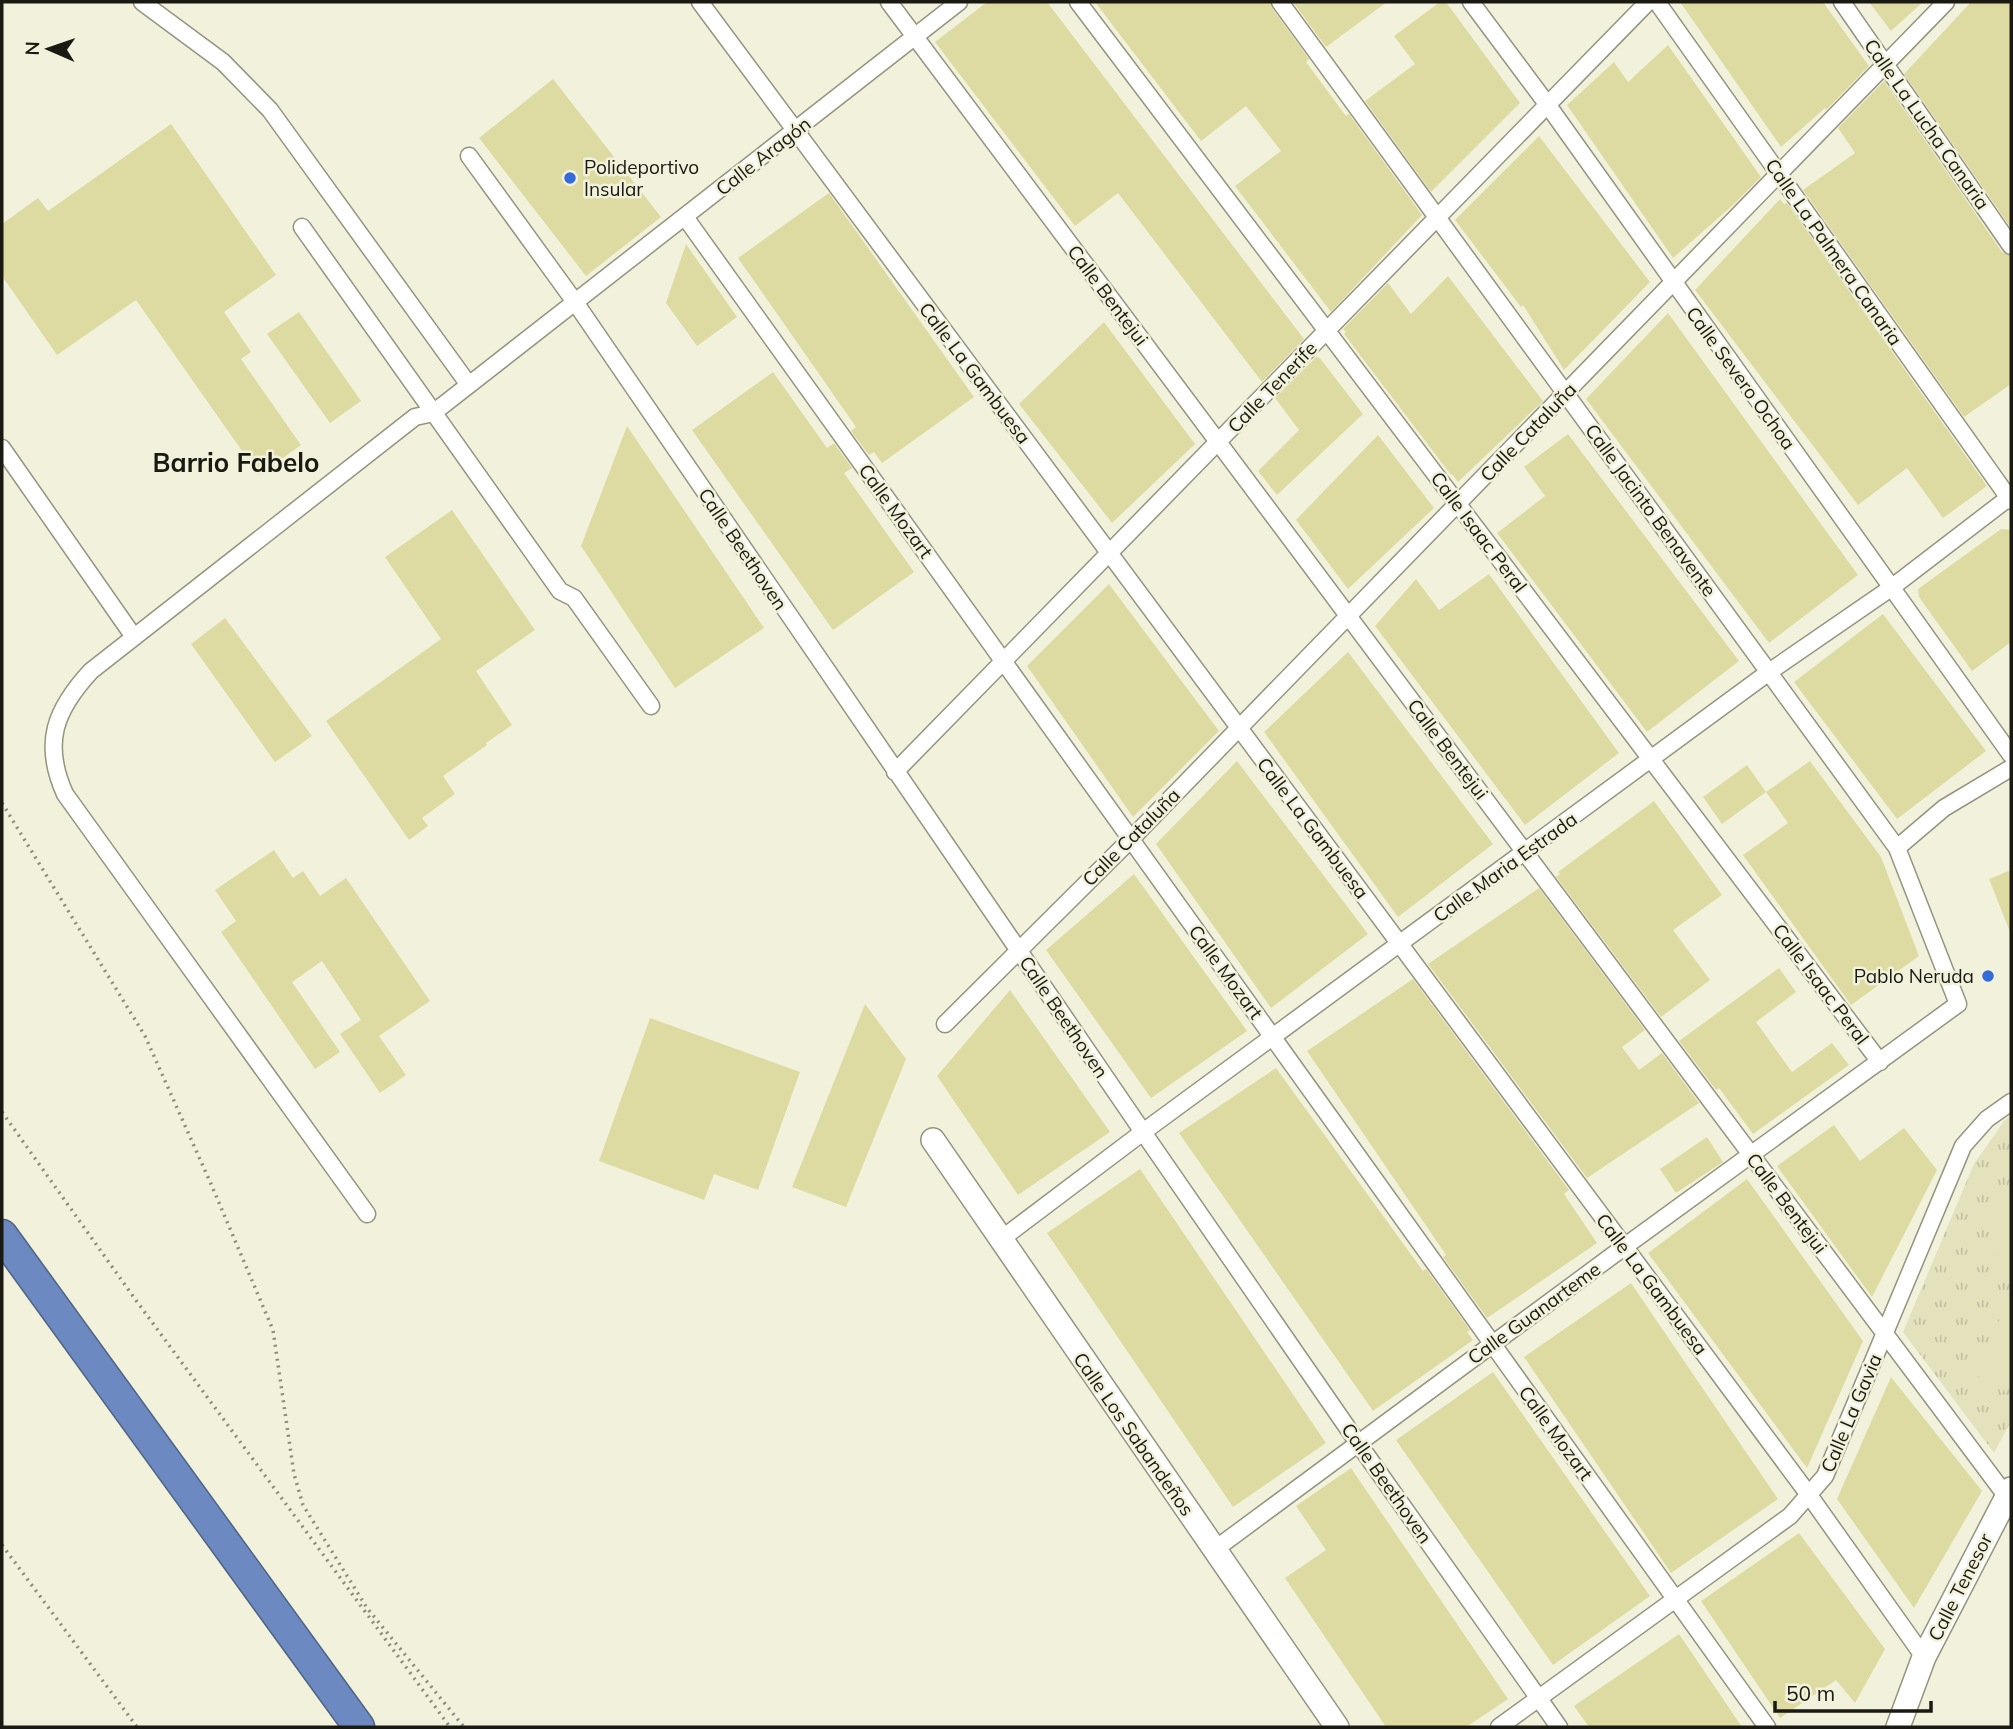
<svg xmlns="http://www.w3.org/2000/svg" width="2013" height="1729" font-family="Mulish,sans-serif">
  <defs>
    <pattern id="grass-tufts" width="24" height="20" patternUnits="userSpaceOnUse" patternTransform="scale(1.75)"><rect width="24" height="20" fill="#e4e2bc"/><path d="M3 7l-1-3M5 7V3M7 7l1-3M15 17l-1-3M17 17v-4M19 17l1-3" fill="none" stroke="#c3c1a1"/></pattern>
  </defs>
  <rect width="100%" height="100%" fill="#f2f2dc"/>
  <!-- grass -->
  <path fill="url(#grass-tufts)" d="M2011 1115V1421L1994 1453 1903 1332 1974 1164 2004 1121Z"/>
  <!-- pitch -->
  <path fill="#e4e2bc" d="M2011 1183V1271C2003 1261 1994 1249 1993 1236 1992 1219 2001 1196 2011 1183Z
    M2005 1309 2011 1312V1375L2004 1391 1972 1373Z"/>
  <!-- building -->
  <path fill="#dedba2" d="M987 2H1047L1304 339 1262 382 1118 193 1075 226 935 42Z
    M1095 2H1270L1272 8 1309 59 1306 62 1346 116 1349 114 1422 215 1331 312 1235 186 1281 151 1246 106 1201 141Z
    M1293 2H1387L1326 47Z
    M1440 2H1446L1520 103 1431 192 1365 101 1415 64 1394 36Z
    M1680 2H1823L1869 66 1826 110 1825 108 1781 147Z
    M1869 2H1923L1891 31Z
    M1971 2H2011V228L1904 74Z
    M1668 45 1761 177 1734 204 1673 258 1567 105 1614 62 1628 82Z
    M553 79 661 217 586 276 479 138Z
    M1884 81 2002 252 2011 256V384L1964 417 1803 190 1855 153 1838 128Z
    M171 124 276 275 224 312 251 352 241 359 301 445 259 475 136 300 57 355 2 276V224L38 198 48 211Z
    M1539 136 1650 282 1564 370 1523 305 1521 307 1455 220Z
    M829 193 974 397 882 463 874 452 869 455 851 431 856 427 738 258Z
    M1780 199 1784 204 1787 203 1987 486 1943 518 1907 468 1858 505 1695 290Z
    M686 244 737 317 697 346 666 303Z
    M1448 276 1543 401 1458 482 1452 474 1451 475 1344 334 1346 332 1343 329 1388 283 1411 314Z
    M299 312 361 401 330 423 267 334Z
    M1668 313 1858 575 1769 643 1586 399Z
    M1104 322 1195 444 1112 523 1019 404Z
    M1317 356 1318 358 1319 357 1363 414 1277 495 1258 471 1299 430 1275 398Z
    M773 372 827 448 834 443 852 468 844 473 914 572 833 630 692 430Z
    M627 426 764 628 675 688 581 546Z
    M1568 434 1739 661 1647 732 1497 533 1545 496 1524 467Z
    M1378 435 1434 508 1348 589 1296 520Z
    M452 510 535 630 476 671 512 725 486 743 487 745 443 776 455 794 422 818 428 826 409 840 326 721 441 639 385 557Z
    M2001 529 2011 530V642L1972 671 1919 597 1918 589Z
    M1489 574 1619 753 1525 825 1375 626 1416 579 1439 610Z
    M1109 584 1219 731 1133 817 1027 666Z
    M1883 614 1986 751 1897 819 1794 682Z
    M225 618 312 736 275 762 191 644Z
    M1348 652 1493 844 1398 917 1264 732Z
    M1237 761 1368 934 1271 1008 1156 844Z
    M1810 761 1881 857 1919 956 1851 1005 1743 855 1788 823 1766 792Z
    M1747 765 1766 792 1722 824 1703 797Z
    M1654 801 1722 895 1673 930 1710 980 1661 1017 1556 877 1560 874 1558 872Z
    M274 850 293 878 303 871 320 896 346 878 430 1001 379 1036 406 1075 380 1093 340 1034 361 1020 322 961 292 982 340 1052 315 1069 221 932 236 921 215 890Z
    M2011 870V932H2010L1989 879Z
    M1134 874 1247 1031 1151 1098 1046 950Z
    M1539 888 1645 1030 1622 1047 1639 1070 1662 1053 1699 1103 1587 1178 1428 964Z
    M1779 968 1796 992 1756 1022 1792 1072 1832 1043 1849 1065 1753 1134 1719 1088 1716 1090 1679 1041Z
    M1413 979 1569 1190 1564 1194 1597 1243 1487 1318 1443 1257 1446 1255 1307 1051Z
    M1010 990 1110 1132 1018 1195 937 1076Z
    M865 1004 906 1059 846 1207 792 1187Z
    M650 1018 800 1072 758 1190 714 1174 704 1200 599 1161Z
    M1276 1068 1423 1271 1426 1269 1470 1330 1467 1332 1473 1340 1373 1411 1179 1133Z
    M1834 1125 1860 1161 1904 1128 1937 1170 1872 1297 1777 1166Z
    M1707 1137 1723 1162 1676 1193 1660 1169Z
    M1140 1169 1326 1443 1233 1507 1047 1233Z
    M1747 1179 1863 1341 1807 1468 1648 1253Z
    M1631 1283 1778 1499 1671 1573 1524 1357Z
    M1493 1372 1650 1596 1553 1665 1396 1440Z
    M1891 1377 1982 1491 1914 1608 1837 1499Z
    M1351 1468 1508 1699 1466 1727H1386L1285 1578 1326 1550 1296 1506Z
    M1799 1533 1885 1649 1855 1703 1836 1680 1780 1718 1701 1601Z
    M1679 1634 1742 1727H1589L1574 1706Z"/>
  <g fill="none" stroke-linecap="round" stroke-linejoin="round">
    <!-- street casing -->
    <g stroke="#94947f" stroke-width="19">
      <path id="street" d="M142 2 223 62 270 110 469 385
        M700 2 1809 1495 1924 1657
        M889 2 2007 1497
        M1078 2 1880 1062
        M1471 2 1547 104 2011 755
        M1657 2 2011 501
        M1842 2 2011 246
        M469 156 575 302 1143 1132 1358 1443 1559 1727
        M685 217 1767 1727
        M302 227 560 591 574 598 651 706
        M2 448 134 637
        M895 772 1648 2
        M1897 848 1944 808 2011 768
        M945 1024 1131 839 1946 2
        M367 1214 65 794C42 743 55 710 91 671L415 417 433 413 959 2
        M1000 1240 1143 1132 1769 672 1891 588 2011 496
        M1214 1550 1624 1247 1958 1004 1897 848 1280 2
        M1499 1727 1790 1516 1825 1476 1963 1146 1987 1119 2011 1102"/>
    </g>
    <!-- secondary casing -->
    <g stroke="#94947f" stroke-width="26">
      <path id="secondary" d="M933 1140 1337 1727
        M1898 1727 1924 1657 2011 1489"/>
    </g>
    <!-- highway casing -->
    <g stroke="#4f6384" stroke-width="33">
      <path id="highway" d="M2 1235 359 1727"/>
    </g>
    <!-- path -->
    <path stroke="#8c8c7d" stroke-width="3.5" stroke-dasharray="2 5" stroke-linecap="butt" d="M2 803 145 1036 211 1184 273 1330 294 1474 303 1505 367 1608 464 1727
      M2 1112 135 1299 450 1727
      M2 1545 137 1727"/>
    <!-- street -->
    <use href="#street" stroke="#fff" stroke-width="16"/>
    <!-- secondary -->
    <use href="#secondary" stroke="#fff" stroke-width="23"/>
    <!-- highway -->
    <use href="#highway" stroke="#6c8ac1" stroke-width="30"/>
  </g>
  <!-- markers -->
  <g fill="#346bda" stroke="#f2f2dc" stroke-width="2.5">
    <circle cx="570" cy="178" r="7"/>
    <circle cx="1988" cy="976" r="7"/>
  </g>
  <g text-anchor="middle" dominant-baseline="central" stroke-width="5" stroke-linejoin="round" paint-order="stroke">
    <!-- street labels -->
    <g font-size="19" fill="#1a1a12" stroke="#f2f2dc">
      <text transform="translate(1927 124) rotate(55)">Calle La Lucha Canaria</text>
      <text transform="translate(763 156) rotate(-38)">Calle Aragón</text>
      <text transform="translate(1834 252) rotate(55)">Calle La Palmera Canaria</text>
      <text transform="translate(1108 295) rotate(53)">Calle Bentejui</text>
      <text transform="translate(975 373) rotate(53)">Calle La Gambuesa</text>
      <text transform="translate(1741 378) rotate(54)">Calle Severo Ochoa</text>
      <text transform="translate(1272 387) rotate(-46)">Calle Tenerife</text>
      <text transform="translate(1528 432) rotate(-46)">Calle Cataluña</text>
      <text transform="translate(1651 510) rotate(54)">Calle Jacinto Benavente</text>
      <text transform="translate(896 511) rotate(54)">Calle Mozart</text>
      <text transform="translate(1479 532) rotate(53)">Calle Isaac Peral</text>
      <text transform="translate(743 549) rotate(56)">Calle Beethoven</text>
      <text transform="translate(1448 749) rotate(53)">Calle Bentejui</text>
      <text transform="translate(1313 828) rotate(53)">Calle La Gambuesa</text>
      <text transform="translate(1131 837) rotate(-45)">Calle Cataluña</text>
      <text transform="translate(1505 867) rotate(-36)">Calle Maria Estrada</text>
      <text transform="translate(1226 972) rotate(54)">Calle Mozart</text>
      <text transform="translate(1821 984) rotate(53)">Calle Isaac Peral</text>
      <text transform="translate(1064 1017) rotate(56)">Calle Beethoven</text>
      <text transform="translate(1787 1203) rotate(53)">Calle Bentejui</text>
      <text transform="translate(1652 1284) rotate(53)">Calle La Gambuesa</text>
      <text transform="translate(1534 1313) rotate(-36)">Calle Guanarteme</text>
      <text transform="translate(1851 1413) rotate(-67)">Calle La Gavia</text>
      <text transform="translate(1556 1433) rotate(54)">Calle Mozart</text>
      <text transform="translate(1134 1434) rotate(55)">Calle Los Sabandeños</text>
      <text transform="translate(1387 1483) rotate(55)">Calle Beethoven</text>
      <text transform="translate(1960 1587) rotate(-63)">Calle Tenesor</text>
    </g>
    <!-- poi labels -->
    <g font-size="19" fill="#1a1a12" stroke="#f2f2dc" text-anchor="start">
      <text x="584" y="167">Polideportivo<tspan x="584" dy="22">Insular</tspan></text>
      <text x="1974" y="976" text-anchor="end">Pablo Neruda</text>
    </g>
    <!-- district labels -->
    <g font-size="26" font-weight="bold" fill="#1a1a12" stroke="#f2f2dc">
      <text x="236" y="462">Barrio Fabelo</text>
    </g>
  </g>
  <!-- border -->
  <rect width="2013" height="1729" fill="none" stroke="#1a1a12" stroke-width="7"/>
  <!-- north arrow -->
  <g transform="translate(49 49) rotate(272)" stroke="#f2f2dc" stroke-width="5" paint-order="stroke">
  <path d="M0-5L12 26L0 18L-12 26Z" fill="#1a1a12"/>
  <text y="-10" font-size="19" font-weight="bold" text-anchor="middle" fill="#1a1a12">N</text>
  </g>
  <!-- scale -->
  <path d="M1775 1701v10h156v-10" fill="none" stroke="#1a1a12" stroke-width="3.5"/>
  <text x="1786" y="1701" font-size="21" fill="#1a1a12" stroke="#f2f2dc" stroke-width="5" paint-order="stroke">50 m</text>
</svg>
